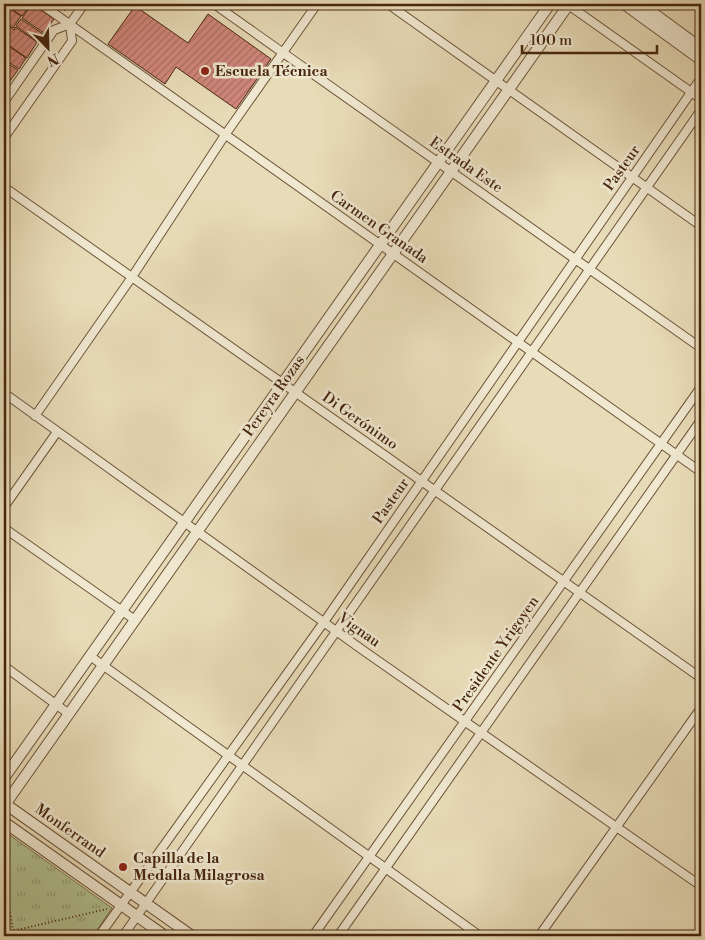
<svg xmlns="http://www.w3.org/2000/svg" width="705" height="940" font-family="'Libre Bodoni',serif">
  <defs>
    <pattern id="park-tufts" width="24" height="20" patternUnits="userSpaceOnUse" patternTransform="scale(1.25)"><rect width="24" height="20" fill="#b3c191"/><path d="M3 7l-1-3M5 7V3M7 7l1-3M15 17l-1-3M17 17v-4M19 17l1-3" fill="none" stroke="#939d75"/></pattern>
    <pattern id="building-hatch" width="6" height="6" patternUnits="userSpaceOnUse" patternTransform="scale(1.25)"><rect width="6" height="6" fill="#d1877c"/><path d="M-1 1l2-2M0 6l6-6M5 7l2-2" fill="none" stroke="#ab6e64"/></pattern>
  </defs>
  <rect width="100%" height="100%" fill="#e8dcb8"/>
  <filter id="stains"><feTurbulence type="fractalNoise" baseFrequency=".004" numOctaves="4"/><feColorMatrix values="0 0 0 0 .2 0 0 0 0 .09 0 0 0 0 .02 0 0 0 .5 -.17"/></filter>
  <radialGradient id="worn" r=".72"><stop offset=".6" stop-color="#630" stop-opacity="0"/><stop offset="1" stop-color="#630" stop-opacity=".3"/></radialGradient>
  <!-- park -->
  <path fill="url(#park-tufts)" stroke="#7c7450" d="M4 831 112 908 93 936H4Z"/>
  <!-- building -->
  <path fill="url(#building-hatch)" stroke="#46260e" d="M4 4H31L22 16Z
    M32 4 54 19 44 33 22 18Z
    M4 5 21 16 13 28 4 21Z
    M135 6 188 43 208 14 271 59 236 109 176 67 165 84 108 44Z
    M21 19 43 34 38 42 16 26Z
    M10 27 14 30 15 27 37 42 27 58 4 42V36Z
    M4 43 26 58 19 69 4 59Z
    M4 61 18 70 10 81 4 77Z"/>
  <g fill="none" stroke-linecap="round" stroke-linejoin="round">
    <!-- minor casing -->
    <g stroke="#6e5438" stroke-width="10">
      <path id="minor" d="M41 4 701 472
        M214 4 701 348
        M388 4 701 226
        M567 4 701 99
        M4 102 54 30 70 24 84 4
        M4 138 72 41 70 24
        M4 187 701 678
        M4 393 364 651 701 886
        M35 416 132 277 225 135 317 4
        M4 507 57 432
        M4 528 135 620
        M90 656 480 936
        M4 666 69 714
        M99 936 324 622 701 78
        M123 936 701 110
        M313 936 701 387
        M338 936 701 420
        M539 936 701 708"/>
    </g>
    <!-- tertiary casing -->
    <g stroke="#6e5438" stroke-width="12">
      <path id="tertiary" d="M624 4 701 60
        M641 4 701 48
        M4 778 550 4
        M4 803 192 936
        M4 806 569 4
        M4 822 165 936"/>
    </g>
    <!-- path -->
    <path stroke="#46260e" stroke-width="2" stroke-dasharray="1 2.5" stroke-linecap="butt" d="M64 10 68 9 72 4
      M4 878 14 936
      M4 933 107 909"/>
    <!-- minor -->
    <use href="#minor" stroke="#f0e8d1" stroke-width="8"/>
    <!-- tertiary -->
    <use href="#tertiary" stroke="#f0e8d1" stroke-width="10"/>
  </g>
  <!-- markers -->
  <g fill="#8f2418" stroke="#f0e8d1" stroke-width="2">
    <circle cx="205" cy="71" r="5"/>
    <circle cx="123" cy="867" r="5"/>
  </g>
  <g text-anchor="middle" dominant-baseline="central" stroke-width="5" stroke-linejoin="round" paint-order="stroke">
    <!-- poi labels -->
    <g font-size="15" font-weight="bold" fill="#46260e" stroke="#f0e8d1" text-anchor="start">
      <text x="215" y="71">Escuela Técnica</text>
      <text x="133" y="858">Capilla de la<tspan x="133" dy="17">Medalla Milagrosa</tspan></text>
    </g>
    <!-- street labels -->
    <g font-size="15" fill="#46260e" stroke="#f0e8d1">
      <text transform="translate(466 165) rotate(35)">Estrada Este</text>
      <text transform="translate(622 168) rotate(-55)">Pasteur</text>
      <text transform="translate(379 227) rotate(35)">Carmen Granada</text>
      <text transform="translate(274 396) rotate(-55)">Pereyra Rozas</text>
      <text transform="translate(360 421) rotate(35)">Di Gerónimo</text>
      <text transform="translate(391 501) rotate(-55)">Pasteur</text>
      <text transform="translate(359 630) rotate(35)">Vignau</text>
      <text transform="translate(496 654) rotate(-55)">Presidente Yrigoyen</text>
      <text transform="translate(70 831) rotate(35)">Monferrand</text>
    </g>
  </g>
  <!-- margin -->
  <rect width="705" height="940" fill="none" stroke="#e8dcb8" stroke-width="20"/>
  <rect x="5" y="5" width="695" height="930" fill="none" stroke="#46260e" stroke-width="2.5"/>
  <rect x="10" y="10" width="685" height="920" fill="none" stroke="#46260e"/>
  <!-- north arrow -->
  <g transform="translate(48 48) rotate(157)" stroke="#f0e8d1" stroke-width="4" paint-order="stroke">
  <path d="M0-4L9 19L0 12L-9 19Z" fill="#46260e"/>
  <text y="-8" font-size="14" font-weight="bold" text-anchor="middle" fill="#46260e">N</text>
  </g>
  <!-- scale -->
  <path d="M522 45v8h135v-8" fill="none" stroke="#46260e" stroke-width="2.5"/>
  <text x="530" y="45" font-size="15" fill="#46260e" stroke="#f0e8d1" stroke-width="4" paint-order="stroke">100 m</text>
  <rect width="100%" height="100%" filter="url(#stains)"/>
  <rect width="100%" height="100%" fill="url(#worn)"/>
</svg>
